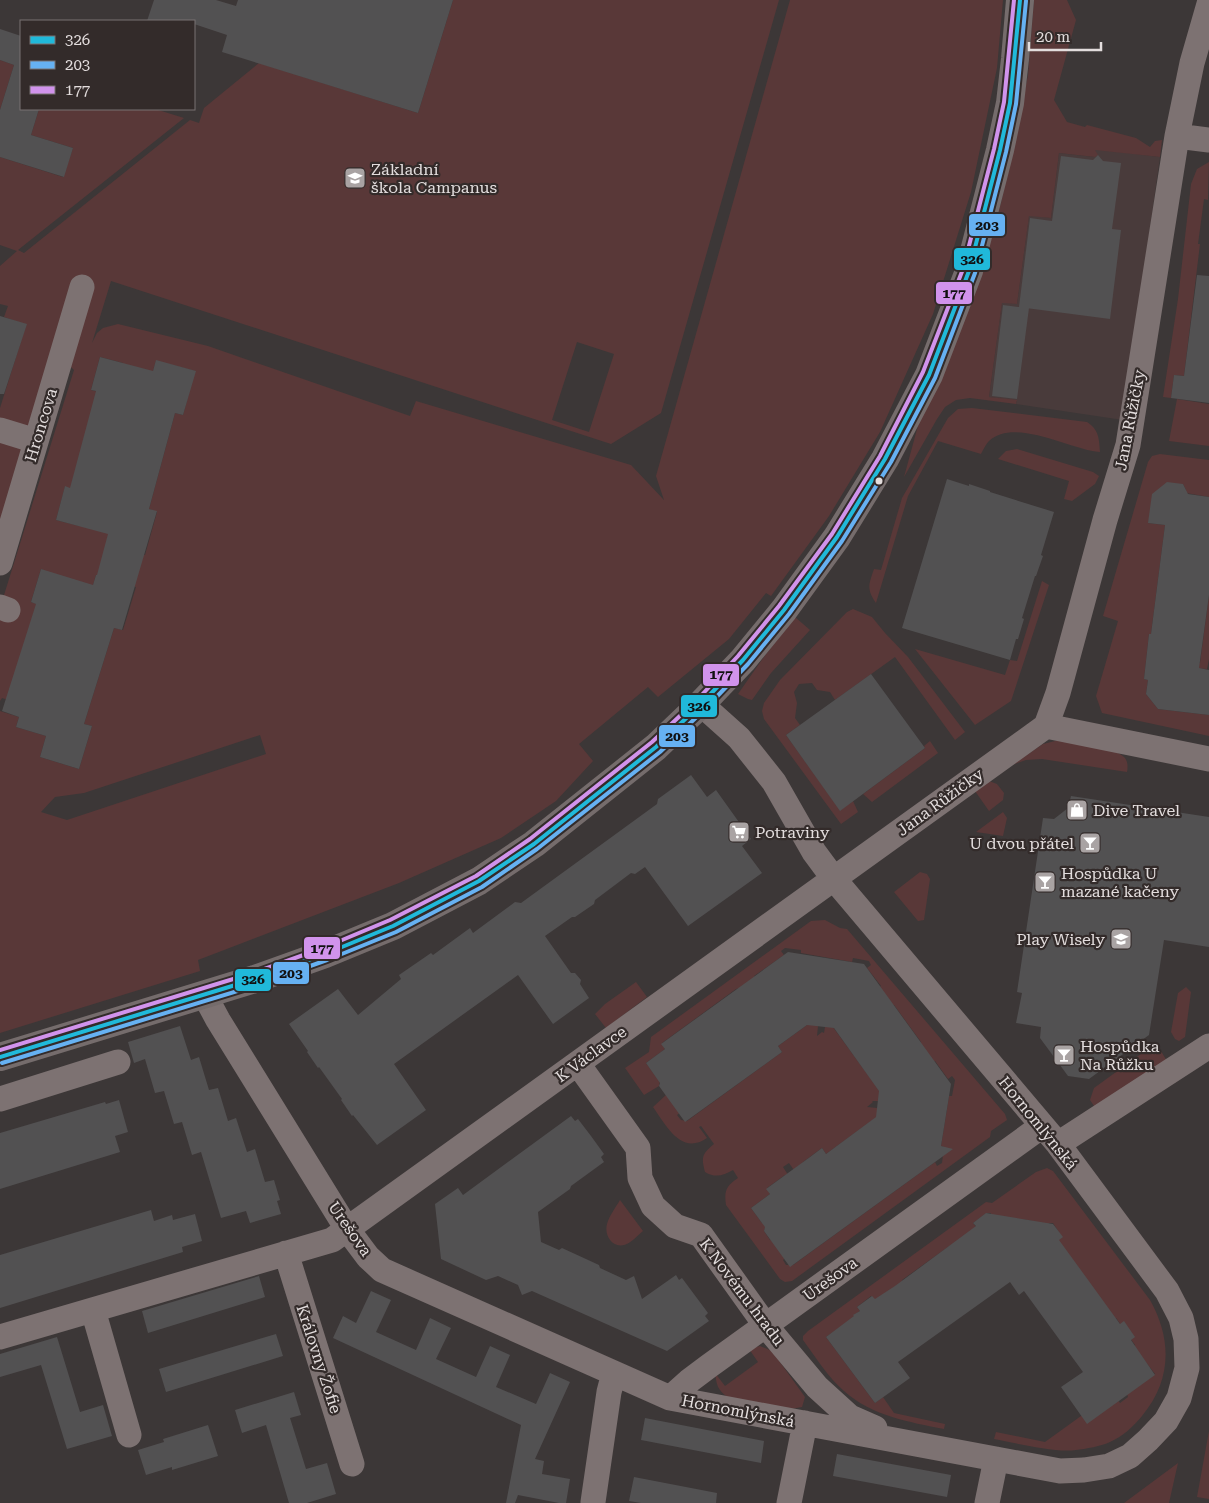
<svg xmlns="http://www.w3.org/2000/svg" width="1209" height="1503" font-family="'Roboto Serif',serif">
  <rect width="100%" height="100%" fill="#3c3737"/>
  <!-- built -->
  <path fill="#493b3b" d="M1094 149 1160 157 1123 420 1016 404 1017 401 989 397 1002 302 1017 304 1029 215 1051 218 1059 153 1095 157Z"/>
  <!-- green -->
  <path fill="#593838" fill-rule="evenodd" d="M453 0H779L661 413 611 444 111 281 92 343 97 333 103 328 118 324 208 346 410 416 416 401 631 465 664 500 656 476 790 0H1003L997 68 971 192 933 314 880 432 829 516 771 596 766 593 729 639 658 697 648 687 579 744 593 761 556 801 501 838 399 883 198 960 200 971 0 1033V711L19 717 16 727 46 736 40 757 79 769 92 726 84 724 114 628 123 630 136 587 96 575 90 596 41 569 31 602 83 618 53 714 2 698 0 701V608L74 370 60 356 0 558V408L26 325 4 317 8 306 0 304V266L17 251 0 245V157L63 177 73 148 31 135 39 109H155L184 118 18 250 24 253 190 120 199 123 204 108 259 63 418 113ZM577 342 614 354 589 432 552 420ZM100 357 123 363 121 374 150 381 156 361 195 371 183 415 175 413 149 509 157 512 145 555 106 544 111 523 79 526 56 520 65 487 118 501 144 404 91 390ZM260 735 266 754 67 820 41 812 55 797 84 793Z
    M1034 0H1067L1076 20 1054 100 1067 122 1085 127 1087 125 1136 138 1150 147 1155 141 1162 140 1160 157 1095 150 1098 155 1095 157 1059 153 1051 218 1029 216 1017 304 1002 303 989 397 1017 400 1016 404 970 398 956 400 945 407 937 419 904 477 919 422 962 325 1001 203 1028 75Z
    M0 60 14 65 0 110Z
    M1209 162 1208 200 1204 199 1198 244H1200L1184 376 1174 375 1171 398 1163 397 1178 299 1191 184 1197 169Z
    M1177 399 1209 404V446L1169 441Z
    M972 408 1087 422C1099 430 1099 438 1100 452 1070 450 1015 417 989 441 986 444 983 450 981 454L938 441 908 496 876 603C866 589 869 584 874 569L881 570 902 498 948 418 958 409Z
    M1017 449 1093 472 1099 476 1095 484 1072 501 1064 499 1069 481 998 459 1006 451Z
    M1160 454 1209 460V497L1186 493V490L1183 484 1148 523 1165 525 1151 634H1149L1144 679 1148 680 1146 694 1158 709 1209 715V736L1102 713 1096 696 1118 621 1103 616 1148 462 1152 456Z
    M1042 581 1049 585 1011 701 975 725 915 649 1005 675 1010 660 1017 661Z
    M1209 595V659L1207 669 1194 668 1195 663H1200Z
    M853 609 872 617 885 633 908 657 965 732 955 740 895 657 835 700 830 692 817 690 812 683 799 684 794 692 797 703 795 718 800 725 786 735 840 810 853 801 858 812 841 824 764 719 762 711 764 703 780 680 847 612Z
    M795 617 810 630 771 673 752 700 748 699 738 694 766 654Z
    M930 741 938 753 872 802 863 794 925 748 924 746Z
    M1055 741C1069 741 1115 747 1124 757 1128 761 1128 767 1127 772L1042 759 1026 760 1012 765 1043 744Z
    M989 781 997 784 1004 793 1003 800 989 811 975 791Z
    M1003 812 1007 818 1003 836 976 832Z
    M920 872 927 874 930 879 924 920 918 921 894 892Z
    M825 920 840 928 847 929 1005 1114 1007 1120 991 1131 990 1137 792 1281 785 1282 780 1279 726 1205C724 1191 726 1186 738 1178L733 1170C723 1176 715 1178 705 1172 701 1157 702 1154 714 1144L701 1126 699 1127 707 1138C681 1156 666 1125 653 1107L666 1095 672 1096 681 1112 677 1115 681 1120 687 1121 782 1052 778 1046 814 1020 818 1026 817 1036 822 1032 824 1033 825 1027 830 1023 884 1097 878 1101H872L873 1102 867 1107 877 1108 881 1114 826 1154 822 1148 803 1162 796 1173 789 1163 783 1167 790 1178 785 1175 767 1188 770 1194 751 1208 762 1223 763 1222 766 1225 764 1231 770 1240 777 1241 786 1257 783 1260 786 1265H793L935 1162 937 1166 942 1163 944 1147 941 1146 949 1096H952L955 1080 952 1076 948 1079 935 1061 929 1064 916 1046 921 1042 894 1005 888 1008 876 990 881 986 867 968 871 965 869 961 853 958 852 962 801 953V950L785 948 781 951 784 955 754 976 758 982 736 989 662 1043 665 1049 646 1063 657 1078 660 1080 659 1086 644 1095 625 1068 649 1052 651 1037 811 921Z
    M636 982 647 997 606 1028 595 1014 605 1004Z
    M1186 987 1191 992 1185 1037 1179 1041 1175 1039 1171 1032 1178 993Z
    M1156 1043 1167 1061 1096 1109 1090 1100 1094 1088Z
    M1047 1168 1053 1171 1150 1300C1172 1339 1172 1380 1142 1416 1134 1426 1122 1437 1110 1442 1102 1446 1085 1449 1076 1450 1055 1453 1016 1443 994 1439L996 1432 1045 1442 1081 1416 1118 1400 1120 1403 1128 1397 1127 1394 1155 1374 1134 1347 1135 1345 1116 1318 1114 1319 1057 1241 1062 1237 1053 1223H1049L1048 1225 1028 1220 991 1216V1213H987L973 1223 977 1228 948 1247 902 1280 903 1282 875 1300 871 1296 857 1307 860 1311 854 1315 855 1317 826 1337 875 1403 883 1397 894 1413 945 1424 944 1429C909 1422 872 1416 844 1391 828 1377 816 1358 803 1340V1336L808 1331 986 1202 992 1203 1036 1172Z
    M620 1200 643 1231C638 1235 630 1244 624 1245 612 1248 604 1235 607 1224 609 1216 616 1207 620 1200Z
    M760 1346 772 1351 805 1397 802 1407 791 1409 729 1398C718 1390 717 1387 715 1373L725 1386 758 1362 749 1349Z
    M1209 1431V1499L1197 1497Z
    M1178 1463 1169 1503H1124Z"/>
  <!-- building -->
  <path fill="#525152" d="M154 0H216L236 6 238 0H453L418 113 222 52 227 35 194 24V21H147Z
    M0 29 21 36V109H39L31 135 73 148 64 177 0 157V110L14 65 0 60Z
    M1098 155 1103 161 1121 163 1112 229 1121 230 1110 319 1026 308H1029L1017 399 992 396 1003 305 1019 307 1030 218 1052 221 1061 156 1093 160Z
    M1197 275 1209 276V403L1171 398 1174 375 1184 376Z
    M0 316 27 324 4 394H0Z
    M100 357 153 371 156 360 196 371 183 415 175 413 149 509 157 511 122 630 114 628 84 724 92 726 79 769 40 757 46 736 16 727 19 717 2 711 36 604 31 602 41 569 93 585 96 575H97L108 534 56 520 65 486 70 488 96 391 91 390Z
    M947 479 969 486V484L990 491V492L1054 512 1041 555 1043 556 1036 576H1035L1022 618 1024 619 1018 639H1016L1010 660 902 628Z
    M1167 482 1183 484 1188 494 1209 497V595L1199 668 1209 670V715L1158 709 1146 694 1148 680 1144 679 1149 634H1151L1165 525 1148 523 1152 494Z
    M871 674 925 748 840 811 786 735Z
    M691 775 707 797 716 790 751 839 742 846 762 873 688 926 645 867 635 874 631 873 595 900 594 904 575 917H572L545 936 571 973H575L581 980 580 984 589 998 553 1024 518 975 394 1064 426 1110 377 1145 353 1115 352 1116 341 1100 342 1099 319 1067 318 1068 307 1052 308 1051 289 1024 338 989 358 1015 401 979 399 975 431 953 433 955 470 928 473 933 515 902 521 903 657 804 658 799Z
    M1071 796 1209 817V947L1164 940 1149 1035 1089 1079 1068 1076 1040 1038 1041 1027 1016 1023 1022 993 1017 992 1043 818 1054 819 1068 808Z
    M788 952 864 964 951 1084 941 1146 953 1149 790 1267 764 1231 765 1227 751 1208 770 1194 766 1189 810 1157 822 1148 826 1154 876 1117 879 1091 834 1028 807 1025 778 1046 782 1052 685 1122 659 1086 660 1083 646 1063 665 1049 661 1044Z
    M180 1026 191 1060 199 1057 209 1090 218 1088 228 1121 236 1118 247 1152 255 1149 265 1182 274 1180 280 1200 277 1201 281 1214 250 1223 246 1211 221 1218 201 1152 192 1155 182 1122 174 1124 164 1091 155 1093 145 1059 134 1063 128 1042Z
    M119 1100 128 1132 115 1136 120 1152 0 1189V1133L105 1102 106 1104Z
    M571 1116 575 1121 578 1119 591 1136 604 1154 601 1157 604 1162 571 1186 570 1189 538 1212 541 1242 559 1250 562 1248 599 1265 600 1268 626 1280 634 1276 642 1299 676 1275 679 1280 682 1278 708 1313 705 1316 709 1321 667 1351 532 1291 522 1295 518 1285 498 1276 486 1280 441 1259 435 1204 458 1188 463 1195Z
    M151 1210 154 1221 172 1215 173 1220 195 1214 202 1241 182 1247 183 1252 0 1308V1255Z
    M986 1213 1053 1224 1063 1237 1059 1240 1091 1284 1120 1324 1124 1321 1135 1337 1131 1340 1155 1375 1087 1424 1061 1387 1083 1372 1024 1291 1019 1295 1010 1282 898 1362 910 1378 875 1403 826 1337 854 1316 853 1315 860 1311 857 1307 872 1296 875 1299 895 1286 976 1226 973 1223Z
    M259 1276 265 1297 148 1333 142 1311Z
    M371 1291 391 1300 376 1332 416 1350 430 1318 451 1328 436 1359 476 1377 490 1346 510 1355 496 1387 536 1404 550 1373 570 1382 535 1459 544 1461 542 1474 570 1479 566 1503H559L518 1495 515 1503H506L521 1425 333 1338 343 1316 356 1323Z
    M276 1334 283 1356 166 1392 159 1369Z
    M57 1337 80 1412 103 1405 112 1436 67 1449 41 1365 0 1377V1354Z
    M294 1392 301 1415 290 1418 306 1469 327 1463 336 1494 307 1503H289L266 1425 242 1433 235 1410Z
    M645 1418 764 1441 761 1463 641 1440Z
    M208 1425 218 1456 172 1470V1467L146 1475 138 1450 164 1442 163 1439Z
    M837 1454 951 1475 947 1497 833 1476Z
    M634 1477 717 1493 716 1503H641L629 1501Z"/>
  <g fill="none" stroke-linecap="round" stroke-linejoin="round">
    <!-- street -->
    <path stroke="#7d7272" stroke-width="25" d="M1177 136 1209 140
      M0 430 36 441
      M0 563 82 287
      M0 607 8 610
      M1046 726 1209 759
      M204 994 218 1020 347 1229 368 1257 382 1270 670 1398 1060 1471 1084 1470 1109 1466 1130 1456 1148 1440 1166 1421 1179 1398 1187 1368 1186 1339 1181 1318 1167 1291 1058 1144 834 879 814 852 774 782 739 738 701 704
      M578 1064 638 1148 640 1178 653 1206 675 1226 701 1235 766 1326 817 1387 850 1417 875 1428
      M0 1099 118 1062
      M1058 1144 1209 1046
      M286 1253 352 1464
      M93 1310 129 1435
      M0 1337 332 1240 1046 726 1058 693 1105 520 1128 445 1177 136 1192 63 1209 4
      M670 1398 689 1381 709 1366 1042 1126
      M593 1502 609 1392 614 1373
      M789 1503 805 1423
      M987 1503 996 1459"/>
    <!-- secondary -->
    <path stroke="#756c6c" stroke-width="28" d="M0 1057 255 979 325 954 393 926 479 881 534 844 656 747 701 704 743 660 784 610 837 537 885 459 929 375 969 271 1000 150 1010 103 1015 59 1020 0"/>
    <!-- bus-1 casing -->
    <g stroke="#332b2a" stroke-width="8">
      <path id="bus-1" d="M0 1057 255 979 325 954 393 926 479 881 534 844 656 747 701 704 743 660 784 610 837 537 885 459 929 375 969 271 1000 150 1010 103 1020 0"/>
    </g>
    <!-- bus-2 casing -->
    <g stroke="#332b2a" stroke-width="8">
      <path id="bus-2" d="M2 1063 257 985 327 960 396 932 482 887 537 849 660 752 706 708 748 664 789 614 842 541 891 462 935 378 975 273 1006 152 1016 104 1026 1"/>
    </g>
    <!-- bus-3 casing -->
    <g stroke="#332b2a" stroke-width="8">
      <path id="bus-3" d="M0 1050 253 973 323 948 390 920 476 876 530 839 652 742 697 700 738 656 779 606 832 534 880 456 923 372 963 269 994 149 1004 102 1014 0"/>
    </g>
    <!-- bus-1 -->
    <use href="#bus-1" stroke="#20b9da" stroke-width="4"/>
    <!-- bus-2 -->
    <use href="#bus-2" stroke="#66b1f2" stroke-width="4"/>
    <!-- bus-3 -->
    <use href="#bus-3" stroke="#d193ec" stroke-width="4"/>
  </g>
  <!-- icons -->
  <defs>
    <g id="school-square" transform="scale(1.125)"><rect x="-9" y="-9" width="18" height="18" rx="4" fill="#a9a3a3" stroke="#332b2a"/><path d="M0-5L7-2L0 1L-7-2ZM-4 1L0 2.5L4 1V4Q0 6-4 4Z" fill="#fff"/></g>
    <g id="shop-square" transform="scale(1.125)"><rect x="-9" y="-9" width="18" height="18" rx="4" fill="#a9a3a3" stroke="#332b2a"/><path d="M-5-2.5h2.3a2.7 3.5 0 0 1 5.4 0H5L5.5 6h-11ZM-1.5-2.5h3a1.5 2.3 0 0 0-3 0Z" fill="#fff"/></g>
    <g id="supermarket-square" transform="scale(1.125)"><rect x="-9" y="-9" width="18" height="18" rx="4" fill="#a9a3a3" stroke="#332b2a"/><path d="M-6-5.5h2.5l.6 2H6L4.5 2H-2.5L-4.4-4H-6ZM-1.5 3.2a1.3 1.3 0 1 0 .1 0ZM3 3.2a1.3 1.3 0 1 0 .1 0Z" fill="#fff"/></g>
    <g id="bar-square" transform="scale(1.125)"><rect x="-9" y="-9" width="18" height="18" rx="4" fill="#a9a3a3" stroke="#332b2a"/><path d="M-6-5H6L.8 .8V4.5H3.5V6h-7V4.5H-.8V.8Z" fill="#fff"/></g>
  </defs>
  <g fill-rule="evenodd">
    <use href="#school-square" x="355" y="178"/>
    <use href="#shop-square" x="1077" y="810"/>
    <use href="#supermarket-square" x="739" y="832"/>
    <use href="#bar-square" x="1090" y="843"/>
    <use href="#bar-square" x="1045" y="882"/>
    <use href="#school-square" x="1121" y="939"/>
    <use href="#bar-square" x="1064" y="1055"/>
  </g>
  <!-- markers -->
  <circle fill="#e3dddd" stroke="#332b2a" stroke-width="2" cx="879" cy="481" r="4.5"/>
  <g text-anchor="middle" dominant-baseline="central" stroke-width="4.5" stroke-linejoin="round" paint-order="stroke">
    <!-- poi labels -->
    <g font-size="16" fill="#e3dddd" stroke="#332b2a" text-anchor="start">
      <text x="371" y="169">Základní<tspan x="371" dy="18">škola Campanus</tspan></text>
      <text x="1093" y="810">Dive Travel</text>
      <text x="755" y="832">Potraviny</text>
      <text x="1074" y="843" text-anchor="end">U dvou přátel</text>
      <text x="1061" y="873">Hospůdka U<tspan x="1061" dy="18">mazané kačeny</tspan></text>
      <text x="1105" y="939" text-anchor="end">Play Wisely</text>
      <text x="1080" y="1046">Hospůdka<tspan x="1080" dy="18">Na Růžku</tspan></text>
    </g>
    <!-- street labels -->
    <g font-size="16" fill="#e3dddd" stroke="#332b2a">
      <text transform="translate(1130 420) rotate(-79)">Jana Růžičky</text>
      <text transform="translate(41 425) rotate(-73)">Hroncova</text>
      <text transform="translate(940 802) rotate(-36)">Jana Růžičky</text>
      <text transform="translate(591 1054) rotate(-36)">K Václavce</text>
      <text transform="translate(1038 1123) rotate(51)">Hornomlýnská</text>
      <text transform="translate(350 1229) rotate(55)">Urešova</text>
      <text transform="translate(830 1279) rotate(-36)">Urešova</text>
      <text transform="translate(742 1292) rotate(53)">K Novému hradu</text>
      <text transform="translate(319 1359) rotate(72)">Královny Žofie</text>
      <text transform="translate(738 1411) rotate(11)">Hornomlýnská</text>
    </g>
  </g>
  <g stroke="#332b2a" stroke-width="2">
    <rect x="968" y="213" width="38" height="24" rx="5" fill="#66b1f2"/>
    <rect x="953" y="247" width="38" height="24" rx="5" fill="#20b9da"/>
    <rect x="935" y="281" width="38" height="24" rx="5" fill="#d193ec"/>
    <rect x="702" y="663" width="38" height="24" rx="5" fill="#d193ec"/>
    <rect x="680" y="694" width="38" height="24" rx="5" fill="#20b9da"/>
    <rect x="658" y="724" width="38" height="24" rx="5" fill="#66b1f2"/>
    <rect x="303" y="936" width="38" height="24" rx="5" fill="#d193ec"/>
    <rect x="272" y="961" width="38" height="24" rx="5" fill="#66b1f2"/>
    <rect x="234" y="968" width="38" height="24" rx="5" fill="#20b9da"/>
  </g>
  <g font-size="14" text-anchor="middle" font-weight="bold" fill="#111">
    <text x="987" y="230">203</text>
    <text x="972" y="264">326</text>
    <text x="954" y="298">177</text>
    <text x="721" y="679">177</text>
    <text x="699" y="711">326</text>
    <text x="677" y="741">203</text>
    <text x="322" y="953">177</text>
    <text x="291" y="978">203</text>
    <text x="253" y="984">326</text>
  </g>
  <!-- legend -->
  <rect x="20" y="20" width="175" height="90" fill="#332b2a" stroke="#797272"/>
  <rect x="30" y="36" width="25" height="8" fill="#20b9da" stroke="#797272"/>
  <text x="65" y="45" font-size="15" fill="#e3dddd">326</text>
  <rect x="30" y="61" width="25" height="8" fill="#66b1f2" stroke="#797272"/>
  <text x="65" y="70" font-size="15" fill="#e3dddd">203</text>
  <rect x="30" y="86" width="25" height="8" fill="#d193ec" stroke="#797272"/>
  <text x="65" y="95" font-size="15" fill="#e3dddd">177</text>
  <!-- scale -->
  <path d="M1029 42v8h72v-8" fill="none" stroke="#e3dddd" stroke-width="2.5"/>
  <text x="1036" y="42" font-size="15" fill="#e3dddd" stroke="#332b2a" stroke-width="4" paint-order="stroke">20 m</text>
</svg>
